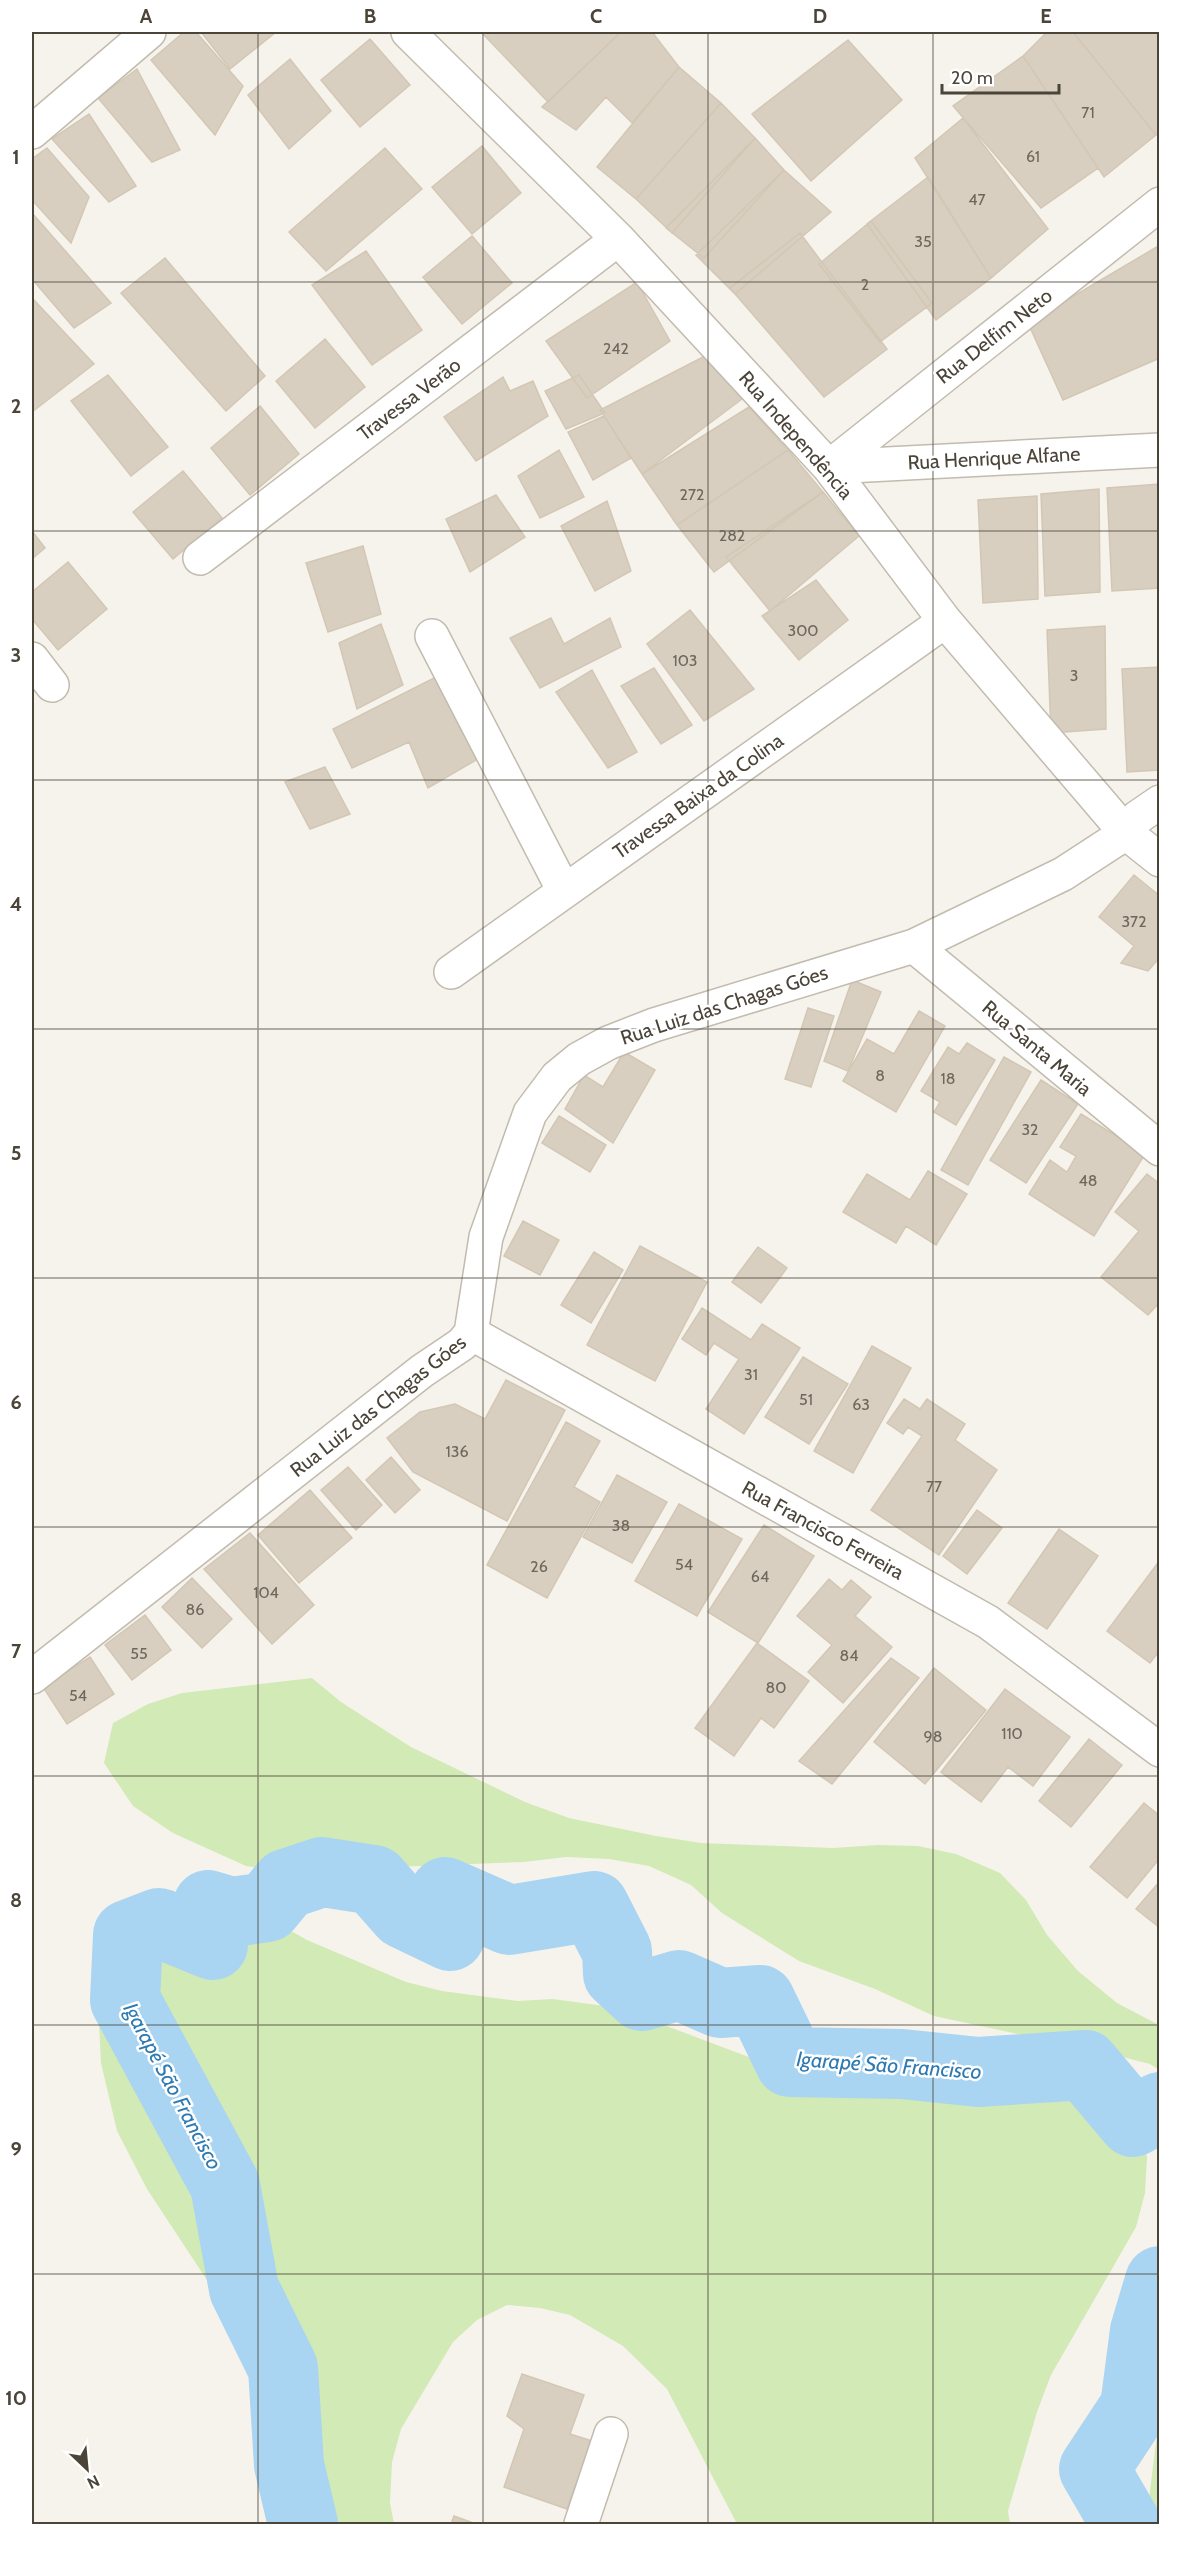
<svg xmlns="http://www.w3.org/2000/svg" width="1191" height="2556" font-family="Cabin,sans-serif">
  <rect width="100%" height="100%" fill="#f6f3ec"/>
  <!-- green -->
  <path fill="#d2eab5" d="M312 1678 341 1702 411 1747 525 1802 569 1818 656 1836 701 1843 833 1848 878 1845 918 1846 956 1854 1000 1873 1026 1900 1047 1935 1078 1971 1117 2003 1159 2025V2070L1150 2064 1107 2053 934 2016 875 1989 799 1961 722 1913 691 1885 649 1866 609 1859 566 1857 524 1862 290 1871 246 1866 173 1833 133 1806 104 1763 113 1723 148 1704 182 1693Z
    M205 1894 277 1923 307 1940 406 1982 442 1991 518 2001 553 1999 619 2008 762 2062 799 2071 883 2084 1077 2098H1117L1141 2122 1147 2157 1145 2193 1136 2227 1051 2375 1037 2412 1008 2511 1010 2524H737L667 2389 623 2346 570 2315 540 2308 507 2305 477 2320 453 2342 401 2429 392 2462 390 2503 394 2524H278L266 2471 257 2405V2375L224 2306 147 2189 117 2131 101 2063 98 2003 104 1967 117 1940 141 1912 171 1895Z
    M1159 2429V2524H1146L1156 2442Z"/>
  <g fill="none" stroke-linecap="round" stroke-linejoin="round">
    <!-- river -->
    <path stroke="#a9d4f2" stroke-width="70" d="M303 2524 289 2465 283 2368 244 2289 225 2185 125 2000 128 1935 159 1923 213 1945 208 1905 232 1912 267 1907 286 1884 322 1872 374 1880 404 1914 450 1936 445 1892 509 1920 594 1906 617 1951 618 1974 642 1996 679 1985 720 2003 760 2000 790 2062 902 2064 978 2072 1085 2065 1133 2122 1160 2107
      M1126 2524 1094 2469 1135 2407 1145 2331 1160 2281"/>
  </g>
  <!-- building -->
  <path fill="#d8cfc1" stroke="#d3c7b4" stroke-width="1.5" d="M184 32H196L243 86 215 135 151 60Z
    M201 32H276L230 69Z
    M485 32H621L548 102 483 34Z
    M621 32H652L679 67 632 123 606 97 576 130 542 107Z
    M1047 32H1073L1156 135 1104 177 1023 56Z
    M1073 32H1160V132L1156 135Z
    M370 39 410 85 360 127 321 80Z
    M848 40 902 100 811 181 752 114Z
    M1023 56 1098 168 1041 208 953 106Z
    M290 59 331 111 289 149 248 95Z
    M679 67 721 103 636 199 597 167Z
    M137 69 180 150 152 162 98 98Z
    M721 103 755 138 672 233 636 199Z
    M89 114 136 186 109 202 52 139Z
    M963 118 1048 229 991 278 915 158Z
    M755 138 784 170 704 258 666 228Z
    M482 146 521 193 472 234 432 187Z
    M47 148 89 197 71 243 32 200V159Z
    M385 148 422 189 326 271 289 232Z
    M784 170 831 212 735 294 696 255Z
    M928 177 991 278 936 320 867 224Z
    M32 213 111 303 74 328 32 279Z
    M871 221 932 303 880 342 819 264Z
    M800 233 887 349 824 397 730 288Z
    M472 236 512 283 462 324 423 277Z
    M1160 245V358L1063 400 1028 323Z
    M366 251 422 330 372 365 312 285Z
    M165 258 265 376 226 411 121 293Z
    M637 282 670 341 587 398 546 341Z
    M33 299 94 364 32 412V300Z
    M325 339 365 387 315 428 276 381Z
    M707 355 746 396 642 474 600 410Z
    M108 375 168 447 131 476 71 401Z
    M579 375 605 413 566 429 545 391Z
    M503 377 510 391 533 381 548 416 476 461 444 417Z
    M260 406 299 454 250 495 211 448Z
    M749 407 788 450 677 525 642 474Z
    M604 416 631 458 593 480 568 432Z
    M559 450 584 497 540 518 518 476Z
    M788 450 823 492 714 572 677 525Z
    M183 471 222 518 173 559 133 512Z
    M1160 484V588L1112 591 1107 488Z
    M1099 489 1100 592 1045 596 1041 494Z
    M823 492 859 536 770 611 726 557Z
    M496 495 525 537 470 572 446 519Z
    M1037 496 1038 599 983 603 978 500Z
    M607 501 631 571 595 591 561 526Z
    M32 531 45 548 32 559Z
    M363 546 381 614 328 632 306 563Z
    M68 562 107 609 58 650 32 619V592Z
    M816 580 848 620 799 660 762 616Z
    M690 610 754 689 704 721 647 644Z
    M551 618 564 644 610 618 621 647 540 688 510 638Z
    M381 624 403 685 357 709 339 643Z
    M1105 626 1106 729 1051 733 1047 630Z
    M1160 667V770L1127 772 1122 669Z
    M654 668 692 725 661 744 621 686Z
    M592 670 637 752 608 768 556 692Z
    M438 676 483 756 428 788 409 742 352 768 333 729Z
    M325 767 350 814 310 829 285 782Z
    M1134 875 1160 896V957L1148 971 1121 963 1134 946 1099 917Z
    M852 980 881 992 848 1071 824 1061Z
    M808 1008 834 1016 811 1087 785 1079Z
    M919 1011 945 1026 896 1112 843 1081 867 1039 894 1054Z
    M967 1043 995 1060 956 1125 934 1112 940 1102 921 1091 948 1047 959 1054Z
    M624 1052 655 1070 613 1143 565 1109 584 1075 603 1087Z
    M1004 1057 1031 1072 968 1185 941 1170Z
    M1041 1080 1078 1104 1026 1183 990 1160Z
    M1081 1114 1145 1154 1094 1236 1029 1194 1050 1160 1067 1172 1076 1156 1060 1147Z
    M559 1116 606 1145 590 1172 542 1143Z
    M928 1171 967 1194 936 1245 906 1226 896 1243 843 1212 867 1174 910 1200Z
    M1147 1174 1160 1184V1302L1148 1315 1101 1277 1139 1231 1115 1212Z
    M523 1221 559 1240 540 1275 504 1256Z
    M640 1246 707 1282 655 1381 587 1345Z
    M758 1247 787 1268 761 1303 732 1282Z
    M594 1252 623 1270 591 1323 561 1305Z
    M702 1308 751 1340 762 1324 800 1348 744 1434 706 1409 739 1359 714 1343 706 1355 682 1339Z
    M872 1346 911 1368 853 1473 814 1451Z
    M803 1357 848 1384 809 1444 765 1417Z
    M506 1380 565 1410 507 1521 413 1472 387 1438 420 1412 455 1404 485 1419Z
    M904 1399 920 1409 927 1399 965 1424 955 1440 997 1470 939 1555 871 1510 922 1436 908 1427 903 1434 887 1423Z
    M566 1422 600 1441 574 1487 600 1502 547 1598 487 1565Z
    M391 1457 420 1490 395 1513 366 1480Z
    M348 1467 382 1505 356 1530 321 1490Z
    M617 1475 667 1502 632 1563 583 1537Z
    M310 1490 352 1538 299 1583 258 1535Z
    M679 1504 742 1539 697 1616 635 1581Z
    M977 1510 1002 1528 967 1574 943 1556Z
    M764 1525 814 1556 758 1643 708 1612Z
    M1059 1529 1098 1556 1047 1629 1008 1603Z
    M250 1533 314 1605 272 1644 204 1569Z
    M1160 1560V1650L1150 1663 1107 1631Z
    M192 1578 232 1619 202 1648 162 1607Z
    M829 1579 842 1590 851 1580 871 1597 855 1616 892 1647 843 1703 808 1672 832 1645 797 1616Z
    M145 1615 171 1650 132 1680 105 1645Z
    M757 1643 809 1681 774 1728 761 1718 734 1756 695 1728Z
    M90 1657 114 1694 67 1724 43 1687Z
    M891 1658 919 1678 832 1784 799 1761Z
    M934 1668 986 1710 925 1784 874 1742Z
    M1005 1689 1070 1737 1033 1786 1008 1767 981 1802 941 1772Z
    M1089 1739 1122 1765 1071 1827 1039 1801Z
    M1144 1803 1160 1816V1858L1127 1898 1090 1867Z
    M1160 1881V1928L1136 1909Z
    M522 2374 584 2395 570 2434 592 2441 567 2509 504 2487 524 2429 507 2416Z
    M454 2516 476 2524H451Z"/>
  <g fill="none" stroke-linecap="round" stroke-linejoin="round">
    <!-- minor casing -->
    <g stroke="#c2bbae" stroke-width="36">
      <path id="minor" d="M408 32 618 239 829 467 945 621 1126 833 1160 860
        M32 132 149 32
        M829 467 1160 204
        M829 467 1160 450
        M200 558 618 239
        M432 636 564 891
        M32 659 52 685
        M914 946 1160 1149
        M451 972 945 621
        M471 1333 988 1622 1160 1750
        M32 1677 422 1371 462 1344 471 1333 486 1237 530 1113 557 1077 579 1059 608 1043 654 1025 914 946 1063 874 1126 833 1138 817 1160 802
        M581 2524 611 2434"/>
    </g>
    <!-- minor -->
    <use href="#minor" stroke="#fff" stroke-width="33"/>
  </g>
  <!-- grid -->
  <path fill="none" stroke="#4b4439" stroke-width="1.5" stroke-opacity="0.55" d="M258 32V2524M483 32V2524M708 32V2524M933 32V2524M32 282H1160M32 531H1160M32 780H1160M32 1029H1160M32 1278H1160M32 1527H1160M32 1776H1160M32 2025H1160M32 2274H1160"/>
  <g text-anchor="middle" dominant-baseline="central" stroke-width="5" stroke-linejoin="round" paint-order="stroke">
    <!-- number labels -->
    <g font-size="16" fill="#6e675b">
      <text x="1088" y="112">71</text>
      <text x="1033" y="156">61</text>
      <text x="977" y="199">47</text>
      <text x="923" y="241">35</text>
      <text x="865" y="284">2</text>
      <text x="616" y="348">242</text>
      <text x="692" y="494">272</text>
      <text x="732" y="535">282</text>
      <text x="803" y="630">300</text>
      <text x="685" y="660">103</text>
      <text x="1074" y="675">3</text>
      <text x="1134" y="921">372</text>
      <text x="880" y="1075">8</text>
      <text x="948" y="1078">18</text>
      <text x="1030" y="1129">32</text>
      <text x="1088" y="1180">48</text>
      <text x="751" y="1374">31</text>
      <text x="806" y="1399">51</text>
      <text x="861" y="1404">63</text>
      <text x="457" y="1451">136</text>
      <text x="934" y="1486">77</text>
      <text x="621" y="1525">38</text>
      <text x="684" y="1564">54</text>
      <text x="539" y="1566">26</text>
      <text x="760" y="1576">64</text>
      <text x="266" y="1592">104</text>
      <text x="195" y="1609">86</text>
      <text x="139" y="1653">55</text>
      <text x="849" y="1655">84</text>
      <text x="776" y="1687">80</text>
      <text x="78" y="1695">54</text>
      <text x="1012" y="1733">110</text>
      <text x="933" y="1736">98</text>
    </g>
    <!-- street labels -->
    <g font-size="20" fill="#4b4439" stroke="#fff">
      <text transform="translate(994 336) rotate(-38)">Rua Delfim Neto</text>
      <text transform="translate(409 399) rotate(-37)">Travessa Verão</text>
      <text transform="translate(796 435) rotate(49)">Rua Independência</text>
      <text transform="translate(994 458) rotate(-3)">Rua Henrique Alfane</text>
      <text transform="translate(698 796) rotate(-35)">Travessa Baixa da Colina</text>
      <text transform="translate(724 1005) rotate(-18)">Rua Luiz das Chagas Góes</text>
      <text transform="translate(1037 1048) rotate(40)">Rua Santa Maria</text>
      <text transform="translate(378 1406) rotate(-38)">Rua Luiz das Chagas Góes</text>
      <text transform="translate(823 1530) rotate(29)">Rua Francisco Ferreira</text>
    </g>
    <!-- water labels -->
    <g font-size="21" font-style="italic" fill="#2e7ab2" stroke="#fff">
      <text transform="translate(889 2065) rotate(4)">Igarapé São Francisco</text>
      <text transform="translate(173 2086) rotate(62)">Igarapé São Francisco</text>
    </g>
  </g>
  <!-- border -->
  <rect width="1191" height="2556" fill="none" stroke="#ffffff" stroke-width="66"/>
  <!-- north arrow -->
  <g transform="translate(87 2469) rotate(154)" stroke="#ffffff" stroke-width="4.5" paint-order="stroke">
  <path d="M0-4.5L10 22L0 15L-10 22Z" fill="#4b4439"/>
  <text y="-9" font-size="16" font-weight="bold" text-anchor="middle" fill="#4b4439">N</text>
  </g>
  <!-- scale -->
  <path d="M942 84v9h117v-9" fill="none" stroke="#4b4439" stroke-width="3"/>
  <text x="951" y="84" font-size="18" fill="#4b4439" stroke="#ffffff" stroke-width="4.5" paint-order="stroke">20 m</text>
  <rect x="33" y="33" width="1125" height="2490" fill="none" stroke="#4b4439" stroke-width="2"/>
  <g font-size="20" text-anchor="middle" font-weight="bold" fill="#4b4439">
    <text x="146" y="23">A</text>
    <text x="370" y="23">B</text>
    <text x="596" y="23">C</text>
    <text x="820" y="23">D</text>
    <text x="1046" y="23">E</text>
    <text x="16" y="164">1</text>
    <text x="16" y="413">2</text>
    <text x="16" y="662">3</text>
    <text x="16" y="911">4</text>
    <text x="16" y="1160">5</text>
    <text x="16" y="1409">6</text>
    <text x="16" y="1658">7</text>
    <text x="16" y="1907">8</text>
    <text x="16" y="2156">9</text>
    <text x="16" y="2405">10</text>
  </g>
</svg>
